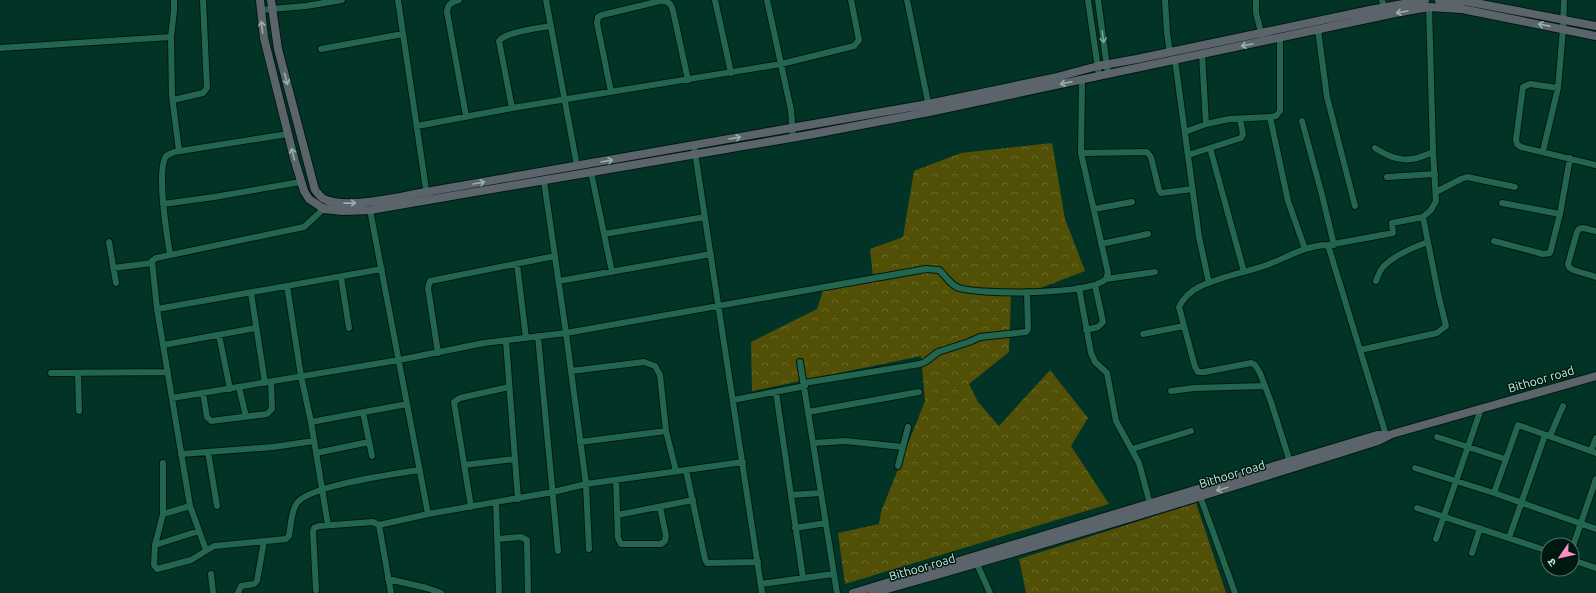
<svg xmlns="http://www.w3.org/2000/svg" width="1596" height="593" font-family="Ubuntu,'Noto Sans Devanagari',sans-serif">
  <defs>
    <pattern id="forest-crowns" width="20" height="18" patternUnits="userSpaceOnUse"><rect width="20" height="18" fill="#525006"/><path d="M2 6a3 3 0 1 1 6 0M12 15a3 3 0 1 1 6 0" fill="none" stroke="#696a2a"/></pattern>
  </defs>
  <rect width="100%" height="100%" fill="#013426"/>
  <!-- forest -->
  <path fill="url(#forest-crowns)" d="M1052 143 1065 219 1085 271 1030 292 1011 294 1009 352 969 384 978 402 999 426 1050 370 1088 418 1071 446 1109 504 845 584 838 533 879 524 881 512 925 401 921 356 752 391 751 342 817 309 824 288 873 277 870 249 903 237 914 171 961 153Z
    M1196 503 1226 593H1026L1019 559Z"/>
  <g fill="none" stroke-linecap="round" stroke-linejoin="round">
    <!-- street casing -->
    <g stroke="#001910" stroke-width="8">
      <path id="street" d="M174 0V11L171 37 172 96 179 151
        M398 0 427 196
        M459 0C452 2 447 4 447 12L466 116
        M546 0 577 166
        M715 0 731 73
        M767 0 791 110 793 138
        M907 0 929 107
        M1088 0 1099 76
        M1098 0 1108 74
        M1165 0 1167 33 1170 53
        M1256 0V13L1262 36
        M1382 0 1384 7
        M260 10 306 6 342 0
        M1318 30 1327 97 1355 206
        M0 48 171 37
        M321 49 403 34
        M1202 54 1206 124
        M1175 60 1199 237 1209 283
        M1558 88 1530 84 1523 87 1516 140 1517 144 1521 147 1596 165
        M611 92 597 23 598 17 602 15 660 1C668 1 671 3 673 11L688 80
        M173 100 203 93 207 88 203 0
        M512 108 499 41C505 32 539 28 551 26
        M1270 117 1276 116 1280 111V38
        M1302 121 1322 195 1334 245
        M417 126 512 108 781 64 854 46 859 40 851 0
        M1185 132 1206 124 1229 119 1270 117 1288 201 1305 249
        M694 146 762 593
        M1210 148 1244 272
        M1375 148C1396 162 1410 163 1433 152
        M1543 151 1558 88 1563 29 1564 0
        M1081 153 1147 152 1151 157 1159 190 1161 193 1193 189
        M1188 155 1241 138 1243 134 1240 119
        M591 172 612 272
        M1387 177 1435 174
        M544 181 566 333 586 484 589 549
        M1436 192 1461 179 1467 177 1515 187
        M1502 203 1560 214
        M163 204 214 197 300 182
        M1094 209 1132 202
        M370 210 428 514
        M1596 231 1583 228 1579 229 1577 232 1568 264 1569 267 1573 270 1596 277
        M604 234 705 217
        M1494 241 1543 254 1550 253 1560 214 1570 158
        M109 242 116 283
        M1101 244 1148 234
        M170 255C167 235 156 171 166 156L174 152 288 134
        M517 264 526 338
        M113 268 152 263
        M341 277 349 328
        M1106 279 1155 272
        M559 281 711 254
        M1376 281C1378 276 1380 270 1383 267 1393 256 1414 247 1428 242
        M287 286 301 376 311 422 328 525
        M1079 288 1091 353 1095 362 1107 373 1116 421 1139 463 1150 504
        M251 293 265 383
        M157 309 382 269
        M1086 330 1098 327 1103 322 1095 285
        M1143 334 1184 326
        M219 335 230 389
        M538 336 558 551
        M506 341 518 499
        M163 345 256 328
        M1360 350 1328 245 1393 233 1392 223 1423 217 1431 210 1436 201 1433 152 1429 7
        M438 353 428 288 430 281 555 256
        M800 362 837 593
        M571 371 644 362 655 366 660 375 666 431 676 471
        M51 373 168 372
        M78 373 79 411
        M804 383 920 364 925 362 938 352 969 342 980 337 1026 332 1028 329 1027 292
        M239 387 246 417
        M1171 391 1194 388 1265 386
        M776 392 803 578
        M203 393 207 417 211 421 267 414 272 409 271 382
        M172 398 399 360 484 343 566 333 926 269 939 270C946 276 950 285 959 288 982 295 1090 295 1106 279L1108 273 1081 153 1082 80
        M733 400 805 386
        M363 412 372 456
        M808 412 919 392
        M311 422 407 404
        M1386 435 1360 350 1437 333 1446 326 1438 293 1423 217
        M1550 436 1563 406
        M1437 437 1505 459
        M580 442 666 431
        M813 443 845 441 903 447
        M1132 449 1191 431
        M1591 451 1596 438
        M208 452 217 506
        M316 453 369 442
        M1596 453 1518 425 1494 493 1596 529
        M181 454 273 447 314 441
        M1290 462 1271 402 1260 373 1255 365 1251 363 1204 372H1198L1195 367 1179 307C1183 299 1191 291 1199 287 1218 277 1243 273 1264 266 1285 259 1305 245 1328 245
        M163 463V514L155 545 154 565 157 569 191 560 214 546 286 539 289 536C291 525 291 511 297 503 310 485 396 474 419 470
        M464 465 514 459
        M898 466 908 427
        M1415 468 1494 493
        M686 470 705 559 707 563 758 562
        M616 480 618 538 621 544H661L665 541 666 536 660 507
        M791 495 821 493
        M1200 496 1235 593
        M496 502 499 593
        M471 507 454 402 460 398 509 387
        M1417 508 1548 551
        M163 514 190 506
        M617 515 693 500
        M795 528 826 523
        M1509 538 1545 435
        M497 539 521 537 527 540 528 593
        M1436 539 1481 409
        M155 545 199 531
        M1572 549 1596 479
        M206 550 190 506 157 309 152 261 156 258 304 227 332 201
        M1472 553 1480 528
        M1572 560 1596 568
        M977 564 990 593
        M211 574 213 593
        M388 579 427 588 441 593
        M761 584 833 574
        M316 590 313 532 314 528 319 526 373 522 379 525
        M238 593 241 586 254 584 257 581 264 541
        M391 593 379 525 428 514 553 492 586 484 743 462"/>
    </g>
    <!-- secondary casing -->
    <g stroke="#001910" stroke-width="10">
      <path id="secondary" d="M260 0 264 38 294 158 304 191 309 199 324 209 343 211 370 210 808 135 929 112 1395 13 1429 7 1462 9 1596 36
        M271 0 278 49 315 190C318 193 320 197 324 199 347 210 401 196 426 192L928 104 1053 78 1098 66 1137 59 1370 10 1425 0
        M1439 0 1465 1 1596 26
        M853 593 1377 435H1387
        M873 593C1043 545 1211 494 1378 441L1392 434 1596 376"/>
    </g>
    <!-- street -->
    <use href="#street" stroke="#236650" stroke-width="6"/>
    <!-- secondary -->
    <use href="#secondary" stroke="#5c646b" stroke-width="8"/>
  </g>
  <!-- one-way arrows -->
  <defs><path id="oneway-shaft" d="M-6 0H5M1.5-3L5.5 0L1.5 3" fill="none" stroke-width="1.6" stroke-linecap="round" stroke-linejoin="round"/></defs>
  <g stroke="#97b1ab">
    <use href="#oneway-shaft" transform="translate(1402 12) rotate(170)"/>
    <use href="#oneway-shaft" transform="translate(1544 25) rotate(-169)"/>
    <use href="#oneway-shaft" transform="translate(262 27) rotate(-97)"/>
    <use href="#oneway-shaft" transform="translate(1247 45) rotate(168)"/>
    <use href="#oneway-shaft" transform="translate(286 79) rotate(75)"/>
    <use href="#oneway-shaft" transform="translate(1066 83) rotate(168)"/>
    <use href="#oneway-shaft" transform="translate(735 138) rotate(-10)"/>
    <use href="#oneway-shaft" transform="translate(293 154) rotate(-104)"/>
    <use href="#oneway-shaft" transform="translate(607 161) rotate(-10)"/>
    <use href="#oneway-shaft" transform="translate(479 183) rotate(-10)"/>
    <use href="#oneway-shaft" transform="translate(350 203) rotate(-1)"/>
    <use href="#oneway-shaft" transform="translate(1222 489) rotate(163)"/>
  </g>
  <use stroke="#75ab98" href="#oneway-shaft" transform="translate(1103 37) rotate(82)"/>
  <g text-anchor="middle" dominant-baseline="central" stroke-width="3" stroke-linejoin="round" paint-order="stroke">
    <!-- street labels -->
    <g font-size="12" fill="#c7f0df" stroke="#001910">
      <text transform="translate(1541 379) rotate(-16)">Bithoor road</text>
      <text transform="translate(1232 474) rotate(-17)">Bithoor road</text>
      <text transform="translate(922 567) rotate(-16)">Bithoor road</text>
    </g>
  </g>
  <!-- north arrow -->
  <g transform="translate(1560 557) rotate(236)"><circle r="19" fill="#001910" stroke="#506f63"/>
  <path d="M0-3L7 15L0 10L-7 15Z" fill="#fa8fc8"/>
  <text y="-6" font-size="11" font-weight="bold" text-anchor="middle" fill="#c7f0df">उ</text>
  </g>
</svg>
